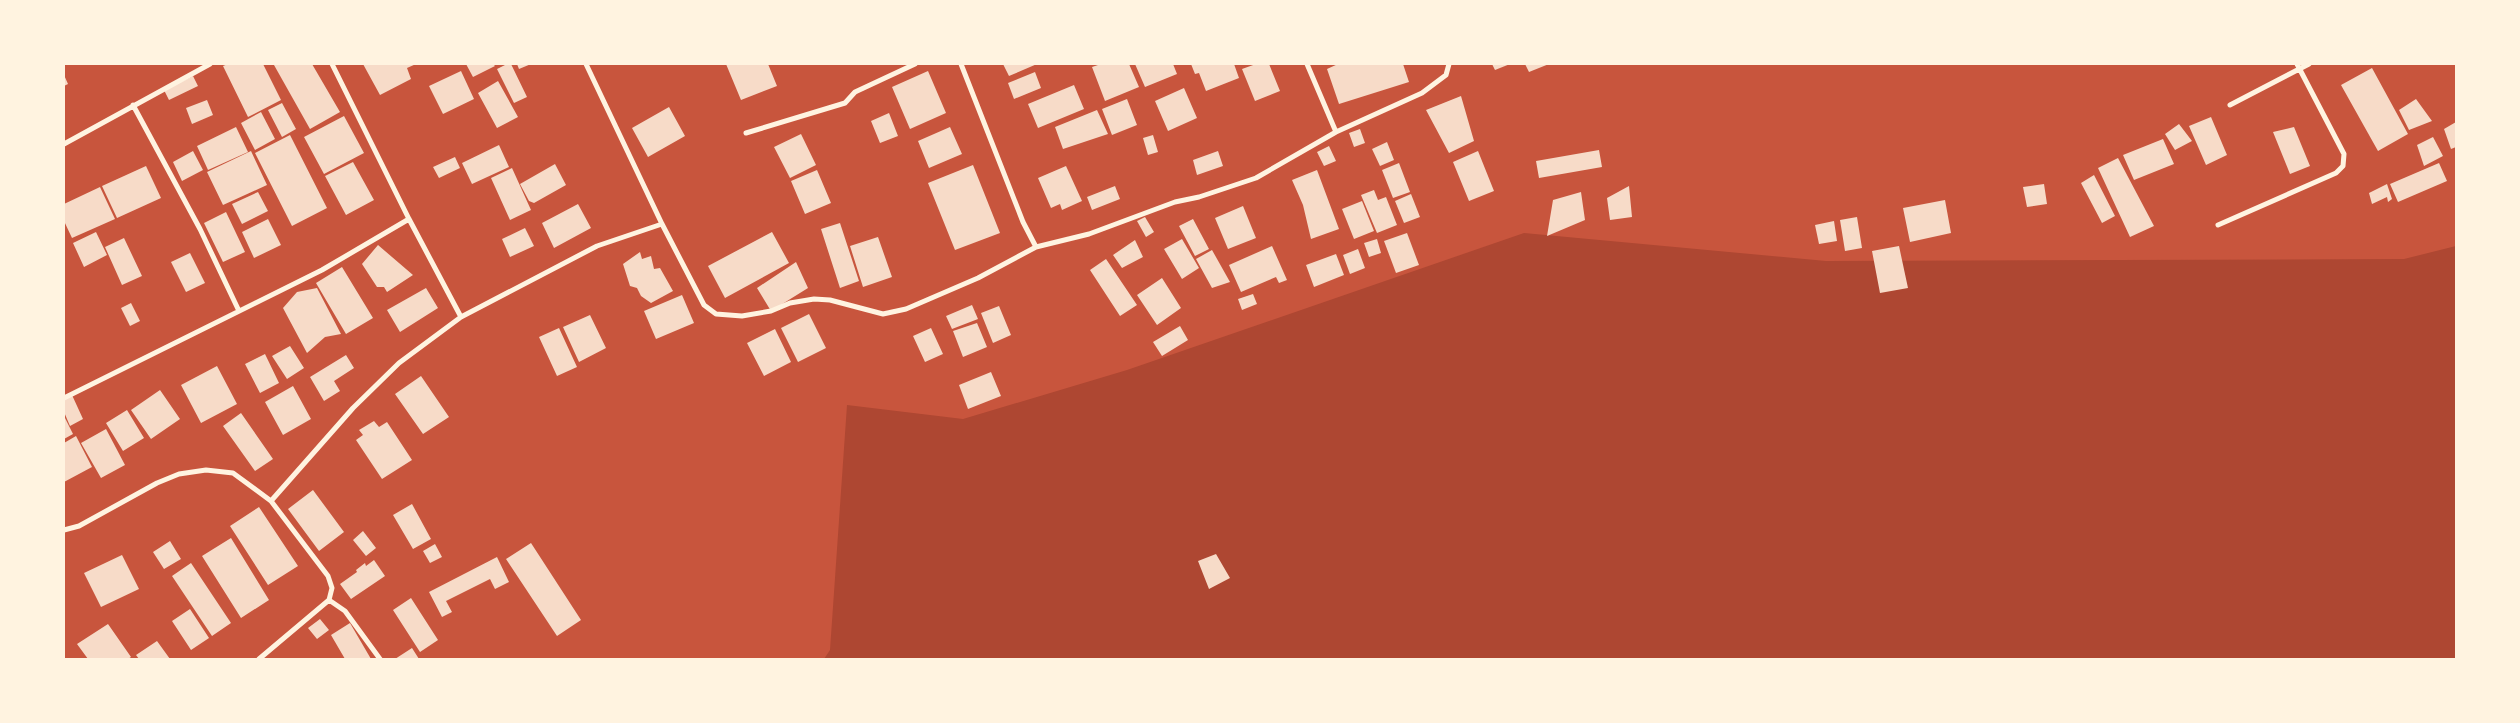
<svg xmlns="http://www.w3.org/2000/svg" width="2520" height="723" font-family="'Fira Sans',sans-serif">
  <rect width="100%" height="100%" fill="#c8553d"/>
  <!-- green -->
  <path fill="#ae4732" d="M1524 233 1826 261 2404 259 2456 246V659H824L830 650 847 405 963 419 1127 370Z"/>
  <!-- building -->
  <path fill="#f7dbc8" d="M228 64H263L281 100 248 117 223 66Z
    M277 64H312L340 112 310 129 274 65Z
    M363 64H416L407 68 411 79 380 95Z
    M466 64H493L495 66 473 77Z
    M507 64H511L527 97 514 103 497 69Z
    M517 64H531L519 69Z
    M726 64H768L777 86 741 100Z
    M1003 64H1037L1009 76Z
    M1101 64H1129L1139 87 1105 101 1092 67Z
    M1135 64H1173L1177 74 1145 87Z
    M1191 64H1234L1239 78 1206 91 1199 73 1195 74Z
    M1256 64H1269L1280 91 1255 101 1242 69Z
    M1338 64H1403L1409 82 1339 104 1327 69Z
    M1492 64H1510L1495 70Z
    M1525 64H1549L1529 72Z
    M2372 68 2408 134 2378 151 2341 85Z
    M461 71 474 99 443 114 429 86Z
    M928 71 946 113 910 129 892 87Z
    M1035 72 1041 88 1014 99 1008 83Z
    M64 75 68 84 64 86Z
    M193 76 198 86 169 100 164 90Z
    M498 81 518 117 497 128 478 93Z
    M1074 85 1084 109 1038 128 1028 104Z
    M1184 88 1197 118 1168 131 1155 101Z
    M1461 96 1474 141 1449 153 1426 110Z
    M1127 99 1137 125 1112 135 1102 109Z
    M2416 99 2432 121 2409 130 2399 110Z
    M207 100 213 115 192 124 186 108Z
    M282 103 296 129 282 137 268 110Z
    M669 107 685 136 648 157 632 128Z
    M1097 110 1108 134 1063 149 1055 127Z
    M261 112 275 139 255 150 241 123Z
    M889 113 898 136 880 143 871 121Z
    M344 116 364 153 324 174 304 137Z
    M2211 117 2227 155 2206 165 2189 126Z
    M2456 122V147L2451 149 2444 129Z
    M2179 124 2192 141 2175 150 2165 134Z
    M236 127 248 152 208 170 197 146Z
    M950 127 962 154 929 168 918 141Z
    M2294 127 2310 166 2290 174 2273 132Z
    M1360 129 1365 143 1354 147 1349 133Z
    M801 134 816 165 790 178 774 147Z
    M290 135 327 208 292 226 255 153Z
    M1153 135 1158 152 1148 155 1143 138Z
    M2433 137 2443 156 2424 166 2417 145Z
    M2163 139 2174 164 2134 180 2123 155Z
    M1387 142 1394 160 1380 166 1372 149Z
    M499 145 509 167 472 184 462 163Z
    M1329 146 1336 161 1324 166 1317 152Z
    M1599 150 1602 167 1539 178 1536 161Z
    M193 151 203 170 182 181 173 162Z
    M251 151 267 185 223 205 207 172Z
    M1218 151 1223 166 1197 175 1193 160Z
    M1478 151 1494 191 1469 201 1453 162Z
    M455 157 460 168 439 178 433 167Z
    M2118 158 2154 226 2130 237 2098 168Z
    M353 162 374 200 346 215 325 176Z
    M1399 163 1410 192 1393 198 1382 170Z
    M2439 163 2447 181 2398 202 2390 184Z
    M555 164 566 185 534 203 529 201 520 184Z
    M973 165 1000 233 955 250 928 183Z
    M146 166 161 198 117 218 102 186Z
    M1066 166 1082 201 1062 210 1060 204 1051 208 1038 178Z
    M512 168 531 210 510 220 491 178Z
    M817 170 831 203 805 214 791 181Z
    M1317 170 1339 229 1311 239 1303 205 1292 180Z
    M2094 175 2115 216 2102 223 2081 183Z
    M2044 184 2047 204 2027 207 2023 187Z
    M2387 184 2392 199 2388 202 2387 197 2372 204 2369 193Z
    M1115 186 1120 199 1092 210 1087 197Z
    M1629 186 1632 217 1610 220 1607 198Z
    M100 187 115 219 72 238 64 221V204Z
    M1374 190 1378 200 1386 197 1397 225 1377 233 1361 195Z
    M258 192 268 211 242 224 232 204Z
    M1581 192 1585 220 1547 236 1553 200Z
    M1411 194 1420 217 1404 223 1395 201Z
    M1945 200 1951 233 1910 242 1903 208Z
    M1362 201 1374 231 1354 239 1342 209Z
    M578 204 591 228 554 248 542 223Z
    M1243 206 1256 238 1228 249 1215 218Z
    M226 212 245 252 223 262 204 223Z
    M1145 217 1154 232 1146 237 1137 221Z
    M1857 217 1862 248 1845 251 1840 220Z
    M268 219 281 245 254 258 242 232Z
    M1193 219 1209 249 1195 256 1179 226Z
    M1834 221 1837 241 1819 244 1815 225Z
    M840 223 859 281 840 288 821 229Z
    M525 228 534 246 510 257 502 239Z
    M96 232 107 255 84 267 73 243Z
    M772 232 789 263 725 298 708 266Z
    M1407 233 1419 265 1396 273 1384 241Z
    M878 237 892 277 863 287 850 246Z
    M124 238 142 276 122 285 105 247Z
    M1182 239 1199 268 1182 279 1164 249Z
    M1377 239 1381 253 1369 257 1364 243Z
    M1135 240 1143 257 1122 268 1113 255Z
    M378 245 413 275 387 292 384 287H377L362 264Z
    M1272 246 1287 280 1279 283 1276 277 1241 292 1229 265Z
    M1899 246 1908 288 1880 293 1872 251Z
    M1358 249 1365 268 1350 274 1343 255Z
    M1212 250 1230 282 1212 288 1196 259Z
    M640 252 642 259 651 256 654 269 660 268 673 291 651 303 641 296 637 288 630 286 623 264Z
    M190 253 205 283 186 292 171 262Z
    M1336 254 1344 275 1314 287 1306 265Z
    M1106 259 1137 305 1120 316 1090 270Z
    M796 262 808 288 771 311 757 288Z
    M342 267 373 318 346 334 316 283Z
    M1162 278 1181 308 1157 325 1137 295Z
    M317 288 341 334 325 337 307 353 283 308 297 292Z
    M426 288 438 308 400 332 387 310Z
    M1253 294 1257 304 1242 310 1238 299Z
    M682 295 694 323 656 339 644 311Z
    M131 303 140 321 130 326 121 308Z
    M972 305 978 319 952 329 946 316Z
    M999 306 1011 335 993 343 981 313Z
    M809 314 826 348 798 362 781 328Z
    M590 315 606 348 579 362 563 327Z
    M977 323 987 347 963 357 953 331Z
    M1180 326 1188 340 1162 356 1153 342Z
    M559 328 577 367 557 376 539 337Z
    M931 328 943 354 925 362 913 336Z
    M775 329 791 362 764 376 747 343Z
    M290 346 304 368 287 379 272 356Z
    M265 354 279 383 260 393 245 364Z
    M346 355 354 368 334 381 340 391 324 401 310 377Z
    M217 366 237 404 201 423 181 385Z
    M991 372 1001 396 968 409 959 385Z
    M421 376 449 417 423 434 395 394Z
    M293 386 311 419 283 435 265 402Z
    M160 390 180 419 151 439 131 410Z
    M72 395 83 419 70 426 64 412V399Z
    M127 410 144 438 123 451 106 423Z
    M241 413 273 459 255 471 223 426Z
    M64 416 73 434 64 439Z
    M374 421 379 427 387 422 412 460 382 479 356 440 363 435 359 430Z
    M106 429 125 465 101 478 81 443Z
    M76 436 92 467 64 482V443Z
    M313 490 344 532 319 551 288 509Z
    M412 504 431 539 413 549 393 515Z
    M259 507 298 566 268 585 230 526Z
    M363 531 376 548 366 556 353 540Z
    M231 538 269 600 241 618 202 556Z
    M170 541 181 559 164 569 153 552Z
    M531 543 581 620 557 636 506 559Z
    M435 544 442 557 430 563 423 551Z
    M1216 554 1230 578 1209 589 1198 561Z
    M122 555 139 589 101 607 84 573Z
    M497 557 509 582 495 589 490 579 446 601 452 612 442 617 429 592Z
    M374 560 385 576 351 599 340 584 357 572 356 570 365 563 366 566Z
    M191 563 231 623 212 636 172 576Z
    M411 598 438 640 420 652 393 610Z
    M190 609 209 638 191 650 172 621Z
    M320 619 329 630 317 639 308 628Z
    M350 623 371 659H345L331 635Z
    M108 624 131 657 128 659H88L77 644Z
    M157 641 170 659H139L136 655Z
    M412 648 419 659H395Z"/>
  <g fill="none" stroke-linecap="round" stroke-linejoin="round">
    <!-- minor -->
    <path stroke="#fff3e0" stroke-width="5" d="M332 64 409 219 461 317
      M586 64 662 224 704 305 716 314 742 316 771 311 790 303 814 299 830 300 883 314 906 309 978 278 1036 247 1089 234 1175 202 1199 197 1256 178 1336 132 1422 93 1446 75 1449 64
      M961 64 1023 222 1036 247
      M1307 64 1336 132
      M133 105 200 229 239 311
      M2230 105 2309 64
      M746 133 845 103 855 92 915 64
      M64 144 210 64
      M2218 225 2336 173 2343 166 2344 154 2297 64
      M64 398 322 270 409 219
      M271 501 353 408 399 363 461 317 597 246 662 224
      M64 530 79 526 157 483 179 474 206 470 233 473 271 501 328 576 332 588 329 600 259 659
      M329 600 345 611 380 659"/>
  </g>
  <!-- border -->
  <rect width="2520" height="723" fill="none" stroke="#fff3e0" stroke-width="130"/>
</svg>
